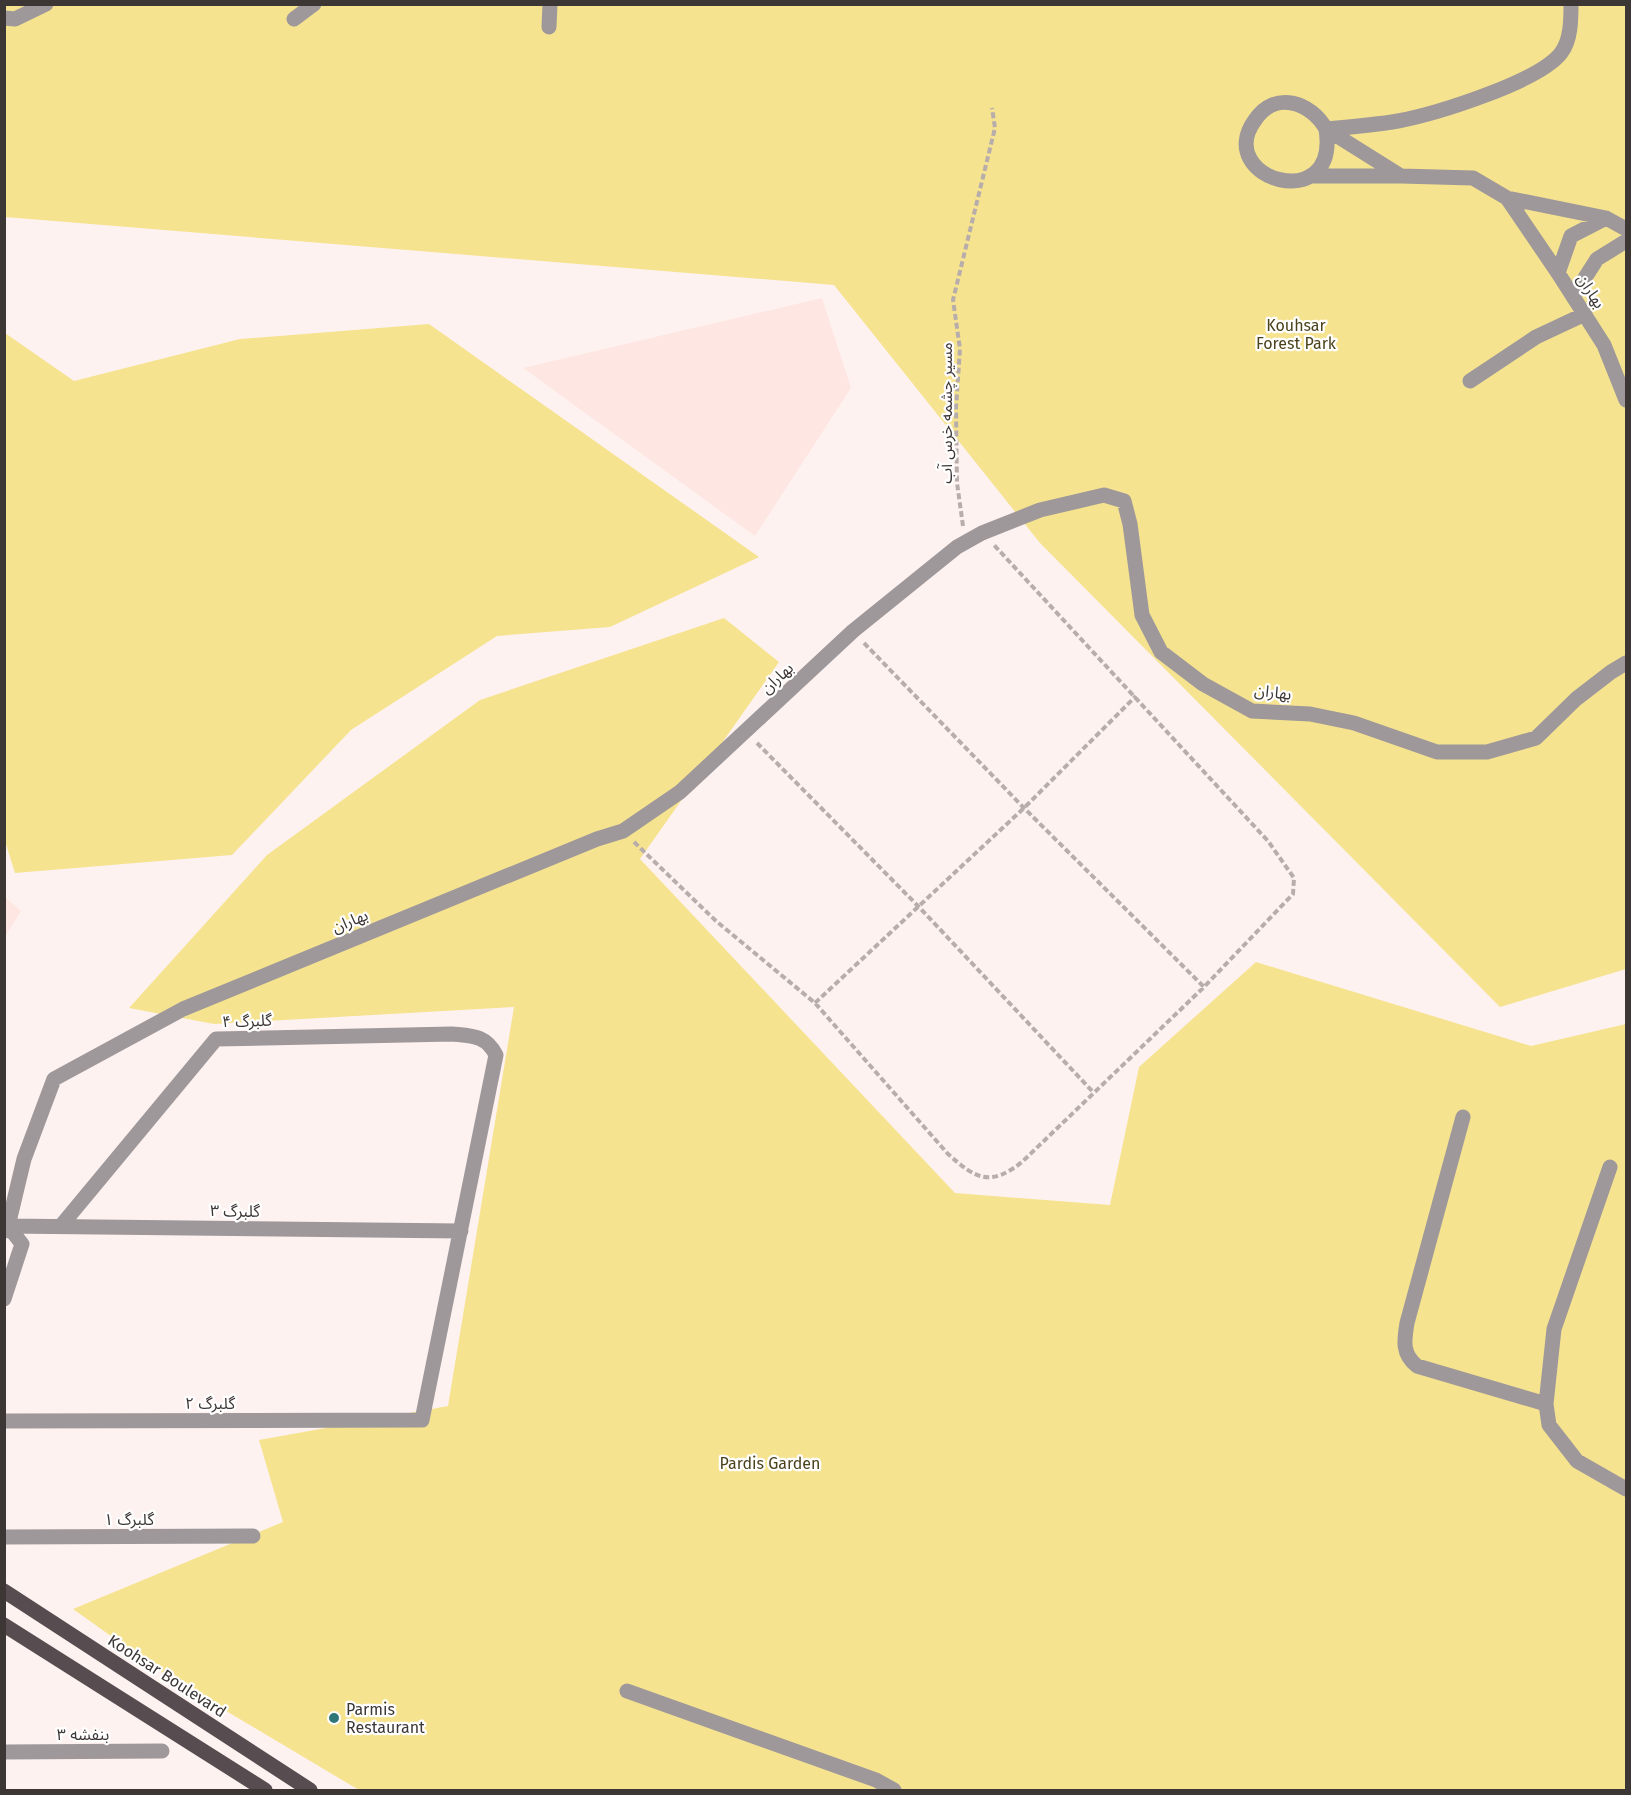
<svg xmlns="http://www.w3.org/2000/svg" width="1631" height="1795" font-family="'Fira Sans','Noto Sans Arabic',sans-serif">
  <rect width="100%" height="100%" fill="#fef2f0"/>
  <!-- built -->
  <path fill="#fee6e2" d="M822 298 851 388 755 536 523 368Z
    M5 897 21 911 5 937Z"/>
  <!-- green -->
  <path fill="#f6e390" d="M4 5H1626V969L1500 1007 1040 543 834 285 5 217Z
    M429 324 759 557 610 627 497 636 351 730 232 855 15 873 4 838 5 333 74 381 240 339Z
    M724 618 779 662 640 859 955 1193 1110 1205 1139 1067 1256 962 1531 1046 1626 1024V1790H359L164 1674 73 1609 283 1522 259 1440 448 1406 514 1007 214 1024 129 1008 267 855 480 700Z"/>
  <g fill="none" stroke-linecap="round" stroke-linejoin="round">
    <!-- path -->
    <path stroke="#b7aeac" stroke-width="4" stroke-dasharray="6 3" stroke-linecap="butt" d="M963 526 957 483 956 408 960 349 953 300 995 128 992 108
      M864 643 1024 808 1204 987
      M757 743 919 907 1093 1092
      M634 842 716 921 815 1003 948 1154C976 1179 990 1187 1022 1162L1204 987 1293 894 1294 878 1268 841 994 545
      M815 1003 1024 808 1136 696"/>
    <!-- minor -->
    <path stroke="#9e989a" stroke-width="15" d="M4 18 15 19 46 4
      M294 19 314 4
      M549 27 550 4
      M1326 129C1340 217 1212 179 1255 120 1275 90 1311 102 1326 129L1401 176 1473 178 1507 198 1606 218 1626 229
      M1326 129C1350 127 1375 125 1398 121 1435 114 1539 82 1561 53 1571 40 1571 20 1571 4
      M1310 176H1401
      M1507 198 1558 273
      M1606 218 1571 236 1558 273 1604 345 1626 400
      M1574 295 1597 259 1626 241
      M1470 381 1536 337 1585 314
      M1463 1117 1407 1323C1404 1341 1402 1354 1417 1366L1546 1404
      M1610 1167 1554 1329 1546 1404 1549 1425 1577 1461 1626 1489
      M5 1231 8 1226 461 1231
      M4 1299 22 1244 8 1226 24 1159 54 1079 183 1009 597 839 623 831 680 792 853 631 957 547 982 533 1040 510 1104 495 1124 501 1130 524 1142 615 1161 652 1203 684 1252 711 1310 714 1354 723 1437 752H1487L1536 738 1576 699 1611 672 1626 663
      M4 1421 422 1420 496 1055C486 1035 472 1036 452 1034L216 1039 60 1227
      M4 1537 253 1536
      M627 1691 876 1780 894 1790
      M4 1752 162 1751"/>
    <!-- major -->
    <path stroke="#574d50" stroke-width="15" d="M4 1591 310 1790
      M4 1625 265 1790"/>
  </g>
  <!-- markers -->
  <circle fill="#2e7779" stroke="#fff" stroke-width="2" cx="334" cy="1718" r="6"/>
  <g text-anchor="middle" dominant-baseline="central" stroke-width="4.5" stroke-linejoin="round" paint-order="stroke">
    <!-- street labels -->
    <g font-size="16" fill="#3c3635" stroke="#fff">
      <text transform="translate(1591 291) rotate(57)">بهاران</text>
      <text transform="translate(946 413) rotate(-90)">مسیر چشمه خرس آب</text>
      <text transform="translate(777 678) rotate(-43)">بهاران</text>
      <text transform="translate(1273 692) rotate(7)">بهاران</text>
      <text transform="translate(350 921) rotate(-22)">بهاران</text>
      <text transform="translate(247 1021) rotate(-2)">گلبرگ ۴</text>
      <text transform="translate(235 1211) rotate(1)">گلبرگ ۳</text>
      <text x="210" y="1403">گلبرگ ۲</text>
      <text x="129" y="1519">گلبرگ ۱</text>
      <text transform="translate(167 1676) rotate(33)">Koohsar Boulevard</text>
      <text x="83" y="1734">بنفشه ۳</text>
    </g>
    <!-- park labels -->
    <g font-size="16" fill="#4b421c" stroke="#fff">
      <text x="1296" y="325">Kouhsar<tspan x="1296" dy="18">Forest Park</tspan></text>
      <text x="770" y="1463">Pardis Garden</text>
    </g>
    <!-- poi labels -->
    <g font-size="16" fill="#3c3635" stroke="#fff" text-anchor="start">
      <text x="346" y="1709">Parmis<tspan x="346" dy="18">Restaurant</tspan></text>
    </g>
  </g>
  <!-- border -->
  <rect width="1631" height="1795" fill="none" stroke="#3c3635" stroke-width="12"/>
</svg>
